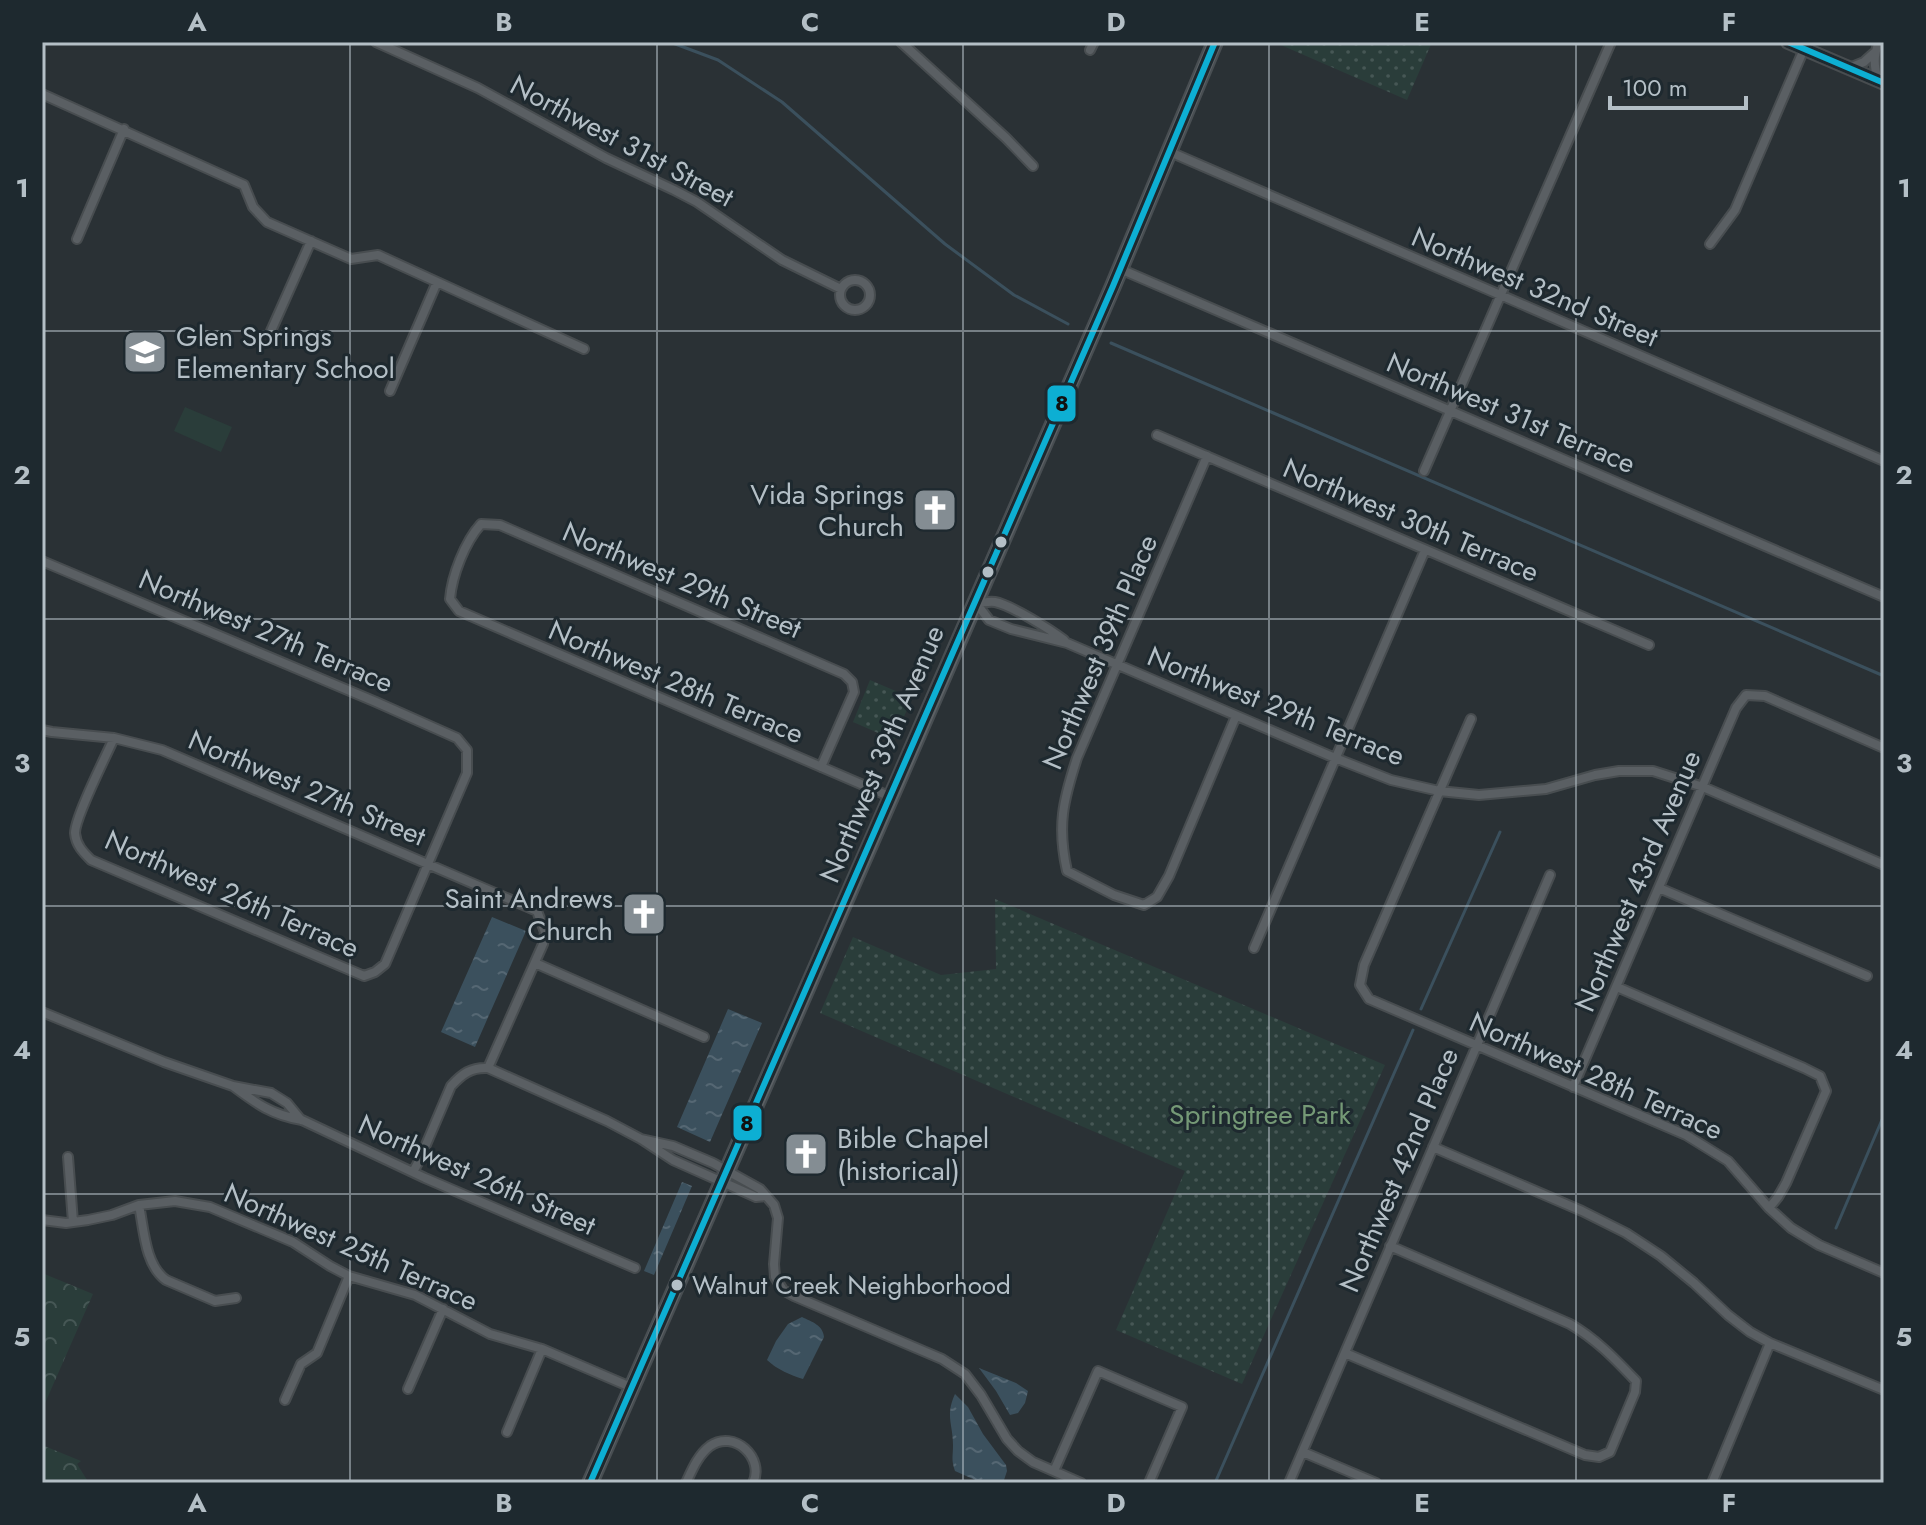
<svg xmlns="http://www.w3.org/2000/svg" width="1926" height="1525" font-family="Jost,sans-serif">
  <defs>
    <pattern id="grass-dots" width="8" height="8" patternUnits="userSpaceOnUse" patternTransform="scale(2)"><rect width="8" height="8" fill="#2a3d3a"/><path d="M2 2h.1M6 6h.1" fill="none" stroke="#465755" stroke-width="1.8" stroke-linecap="round"/></pattern>
    <pattern id="forest-crowns" width="20" height="18" patternUnits="userSpaceOnUse" patternTransform="scale(2)"><rect width="20" height="18" fill="#2a3d3a"/><path d="M2 6a3 3 0 1 1 6 0M12 15a3 3 0 1 1 6 0" fill="none" stroke="#465755"/></pattern>
    <pattern id="water-ripples" width="26" height="14" patternUnits="userSpaceOnUse" patternTransform="scale(2)"><rect width="26" height="14" fill="#3b505d"/><path d="M2 4q2-2 4 0t4 0M15 11q2-2 4 0t4 0" fill="none" stroke="#556773"/></pattern>
  </defs>
  <rect width="100%" height="100%" fill="#2a3135"/>
  <!-- grass -->
  <path fill="url(#grass-dots)" d="M1274 42H1432L1407 100Z
    M870 680 912 698 894 740 853 722Z
    M995 899 1385 1065 1242 1384 1116 1330 1185 1171 820 1013 853 937 941 975 996 969Z"/>
  <!-- forest -->
  <path fill="url(#forest-crowns)" d="M42 1273 93 1294 42 1410Z
    M42 1445 81 1461 77 1464 89 1483H42Z"/>
  <!-- pitch -->
  <path fill="#2a3d3a" d="M185 407 232 427 221 452 174 431Z"/>
  <!-- water -->
  <path fill="url(#water-ripples)" d="M492 917 526 931 475 1047 441 1032Z
    M728 1009 762 1023 710 1142 677 1127Z
    M682 1182 692 1186 654 1275 644 1271Z
    M802 1317C812 1322 823 1325 824 1337L803 1379C790 1375 778 1370 767 1360L776 1341 788 1324Z
    M979 1368 1016 1383 1028 1391 1025 1403 1018 1413 1010 1415 996 1391Z
    M955 1394 968 1407 983 1434 1006 1465 1007 1471 1003 1483H982L955 1471C951 1459 953 1457 953 1445 953 1424 945 1416 955 1394Z"/>
  <g fill="none" stroke-linecap="round" stroke-linejoin="round">
    <!-- stream -->
    <path stroke="#3b505d" stroke-width="3" d="M670 42 718 60 782 102 945 244 1014 295 1068 324
      M1111 343 1884 676
      M1421 1009 1500 832
      M1836 1228 1884 1115
      M1215 1483 1413 1030"/>
    <!-- minor casing -->
    <g stroke="#484d50" stroke-width="12">
      <path id="minor" d="M376 42 478 88 606 158 674 190 697 202 782 260 841 289
        M901 42 1006 138 1033 166
        M1090 50 1094 42
        M1849 68 1864 62 1874 53
        M1878 81C1874 66 1873 56 1879 42
        M42 94 244 185 253 207 267 222 351 259 378 255 584 349
        M1170 152 1884 461
        M77 239 124 129
        M1710 244 1735 210 1804 49
        M1120 269 1884 597
        M840 295a15 15 0 1 1 30 0a15 15 0 1 1-30 0Z
        M271 331 311 241
        M390 391 437 282
        M1157 435 1649 645
        M1207 456 1077 758C1063 801 1057 826 1067 871L1114 895 1144 905 1157 897 1169 876 1236 716
        M1424 471 1611 42
        M42 561 376 702 457 738 467 750V773L385 964 375 972 364 976 91 860C83 852 76 845 75 833 75 817 106 756 114 738
        M976 603 989 620 1011 629 1067 643 1335 758 1391 780 1439 791 1479 795 1546 789 1595 775 1619 771H1653L1703 787 1884 865
        M976 603C982 603 989 601 995 602 1011 605 1051 630 1064 640
        M1471 719 1364 965 1360 985 1369 999 1686 1135 1728 1161 1769 1208 1791 1228 1819 1245 1884 1273
        M42 730 52 732 114 738 162 750 537 911 545 932 543 944 488 1068
        M821 767 854 692 852 682 844 674 500 525 481 524C465 542 452 575 450 599L459 611 891 797
        M1659 888 1867 976
        M1254 948 1425 550
        M535 963 704 1037
        M1617 987 1804 1068 1820 1076 1826 1091 1786 1183 1778 1197 1769 1208
        M42 1012 164 1062 233 1086 271 1093 287 1103 301 1120
        M233 1086C257 1104 272 1115 302 1120L425 1178 635 1268
        M1573 1087 1736 708 1746 695 1765 696 1884 748
        M641 1139 673 1146 713 1163 760 1189 774 1205 778 1218 774 1264 775 1277 783 1290 794 1296 942 1359 965 1374 981 1395 1007 1439 1018 1451 1033 1462 1081 1483
        M1433 1147 1582 1211 1626 1233 1661 1256 1694 1283 1728 1315 1750 1332 1770 1343 1884 1390
        M68 1157 73 1222
        M413 1172 419 1161 451 1086C462 1074 471 1067 488 1068L607 1121 641 1139 673 1160 756 1197 765 1196
        M139 1205C144 1230 145 1265 166 1280L215 1301 236 1298
        M42 1220 66 1223 88 1220 112 1215 139 1205 175 1201 210 1207 293 1242 330 1266 349 1276 415 1295 490 1334 542 1349 633 1388
        M1345 1353 1585 1455 1599 1457 1610 1452 1635 1392 1636 1381C1615 1359 1596 1339 1570 1324L1390 1246
        M408 1389 443 1309
        M285 1400 301 1364 317 1353 349 1276
        M507 1432 542 1349
        M1303 1452 1376 1483
        M1054 1471 1098 1371 1182 1407 1149 1483
        M686 1483C692 1470 698 1455 710 1446 734 1429 765 1458 753 1483
        M1289 1483 1550 875
        M1712 1483 1770 1343"/>
    </g>
    <!-- secondary casing -->
    <g stroke="#484d50" stroke-width="16">
      <path id="secondary" d="M1788 42 1884 83"/>
    </g>
    <!-- primary casing -->
    <g stroke="#484e52" stroke-width="18">
      <path id="primary" d="M590 1483 891 797 1113 286 1215 42"/>
    </g>
    <!-- minor -->
    <use href="#minor" stroke="#5a5f63" stroke-width="8"/>
    <!-- secondary -->
    <use href="#secondary" stroke="#5e6468" stroke-width="12"/>
    <!-- primary -->
    <use href="#primary" stroke="#5c6165" stroke-width="14"/>
    <!-- bus-1 casing -->
    <g stroke="#1e292f" stroke-width="12">
      <path id="bus-1" d="M1788 42 1884 83
        M590 1483 1113 286 1215 42"/>
    </g>
    <!-- bus-1 -->
    <use href="#bus-1" stroke="#0dafd3" stroke-width="6"/>
  </g>
  <!-- grid -->
  <path fill="none" stroke="#b4bfc6" stroke-width="2" stroke-opacity="0.55" d="M350 42V1483M657 42V1483M963 42V1483M1269 42V1483M1576 42V1483M42 331H1884M42 619H1884M42 906H1884M42 1194H1884"/>
  <!-- icons -->
  <defs>
    <g id="school-square" transform="scale(2.3)"><rect x="-9" y="-9" width="18" height="18" rx="4" fill="#848d93" stroke="#1e292f"/><path d="M0-5L7-2L0 1L-7-2ZM-4 1L0 2.5L4 1V4Q0 6-4 4Z" fill="#fff"/></g>
    <g id="church-square" transform="scale(2.3)"><rect x="-9" y="-9" width="18" height="18" rx="4" fill="#848d93" stroke="#1e292f"/><path d="M-1.2-6h2.4v3.5h3.3v2.4h-3.3V6h-2.4V-.1h-3.3v-2.4h3.3Z" fill="#fff"/></g>
  </defs>
  <g fill-rule="evenodd">
    <use href="#school-square" x="145" y="352"/>
    <use href="#church-square" x="935" y="510"/>
    <use href="#church-square" x="644" y="914"/>
    <use href="#church-square" x="806" y="1154"/>
  </g>
  <!-- markers -->
  <g fill="#b4bfc6" stroke="#1e292f" stroke-width="3">
    <circle cx="1001" cy="542" r="7"/>
    <circle cx="988" cy="572" r="7"/>
    <circle cx="677" cy="1285" r="7"/>
  </g>
  <g text-anchor="middle" dominant-baseline="central" stroke-width="6" stroke-linejoin="round" paint-order="stroke">
    <!-- bus labels -->
    <g font-size="26" fill="#b4bfc6" stroke="#1e292f" text-anchor="start">
      <text x="692" y="1285">Walnut Creek Neighborhood</text>
    </g>
    <!-- street labels -->
    <g font-size="28" fill="#b4bfc6" stroke="#1e292f">
      <text transform="translate(622 141) rotate(28)">Northwest 31st Street</text>
      <text transform="translate(1535 287) rotate(23)">Northwest 32nd Street</text>
      <text transform="translate(1511 413) rotate(23)">Northwest 31st Terrace</text>
      <text transform="translate(1411 520) rotate(23)">Northwest 30th Terrace</text>
      <text transform="translate(682 580) rotate(23)">Northwest 29th Street</text>
      <text transform="translate(266 631) rotate(23)">Northwest 27th Terrace</text>
      <text transform="translate(1100 652) rotate(-67)">Northwest 39th Place</text>
      <text transform="translate(676 682) rotate(23)">Northwest 28th Terrace</text>
      <text transform="translate(1276 706) rotate(22)">Northwest 29th Terrace</text>
      <text transform="translate(882 754) rotate(-67)">Northwest 39th Avenue</text>
      <text transform="translate(307 788) rotate(23)">Northwest 27th Street</text>
      <text transform="translate(1638 881) rotate(-67)">Northwest 43rd Avenue</text>
      <text transform="translate(232 894) rotate(24)">Northwest 26th Terrace</text>
      <text transform="translate(1596 1076) rotate(24)">Northwest 28th Terrace</text>
      <text transform="translate(1399 1170) rotate(-67)">Northwest 42nd Place</text>
      <text transform="translate(477 1175) rotate(24)">Northwest 26th Street</text>
      <text transform="translate(351 1247) rotate(24)">Northwest 25th Terrace</text>
    </g>
    <!-- poi labels -->
    <g font-size="28" fill="#b4bfc6" stroke="#1e292f" text-anchor="start">
      <text x="176" y="336">Glen Springs<tspan x="176" dy="32">Elementary School</tspan></text>
      <text x="904" y="494" text-anchor="end">Vida Springs<tspan x="904" dy="32">Church</tspan></text>
      <text x="613" y="898" text-anchor="end">Saint Andrews<tspan x="613" dy="32">Church</tspan></text>
      <text x="837" y="1138">Bible Chapel<tspan x="837" dy="32">(historical)</tspan></text>
    </g>
    <!-- park labels -->
    <g font-size="28" fill="#759976" stroke="#1e292f">
      <text x="1260" y="1114">Springtree Park</text>
    </g>
  </g>
  <g stroke="#1e292f" stroke-width="3">
    <rect x="1046" y="384" width="31" height="39" rx="8" fill="#0dafd3"/>
    <rect x="732" y="1104" width="31" height="38" rx="8" fill="#0dafd3"/>
  </g>
  <g font-size="22" text-anchor="middle" font-weight="bold" fill="#111">
    <text x="1062" y="411">8</text>
    <text x="747" y="1131">8</text>
  </g>
  <!-- border -->
  <rect width="1926" height="1525" fill="none" stroke="#1e292f" stroke-width="88"/>
  <!-- scale -->
  <path d="M1610 96v12h136v-12" fill="none" stroke="#b4bfc6" stroke-width="4"/>
  <text x="1622" y="96" font-size="24" fill="#b4bfc6" stroke="#1e292f" stroke-width="6" paint-order="stroke">100 m</text>
  <rect x="44" y="44" width="1838" height="1437" fill="none" stroke="#b4bfc6" stroke-width="3"/>
  <g font-size="26" text-anchor="middle" font-weight="bold" fill="#b4bfc6">
    <text x="197" y="31">A</text>
    <text x="504" y="31">B</text>
    <text x="810" y="31">C</text>
    <text x="1116" y="31">D</text>
    <text x="1422" y="31">E</text>
    <text x="1729" y="31">F</text>
    <text x="22" y="197">1</text>
    <text x="1904" y="197">1</text>
    <text x="22" y="484">2</text>
    <text x="1904" y="484">2</text>
    <text x="22" y="772">3</text>
    <text x="1904" y="772">3</text>
    <text x="22" y="1059">4</text>
    <text x="1904" y="1059">4</text>
    <text x="22" y="1346">5</text>
    <text x="1904" y="1346">5</text>
    <text x="197" y="1512">A</text>
    <text x="504" y="1512">B</text>
    <text x="810" y="1512">C</text>
    <text x="1116" y="1512">D</text>
    <text x="1422" y="1512">E</text>
    <text x="1729" y="1512">F</text>
  </g>
</svg>
